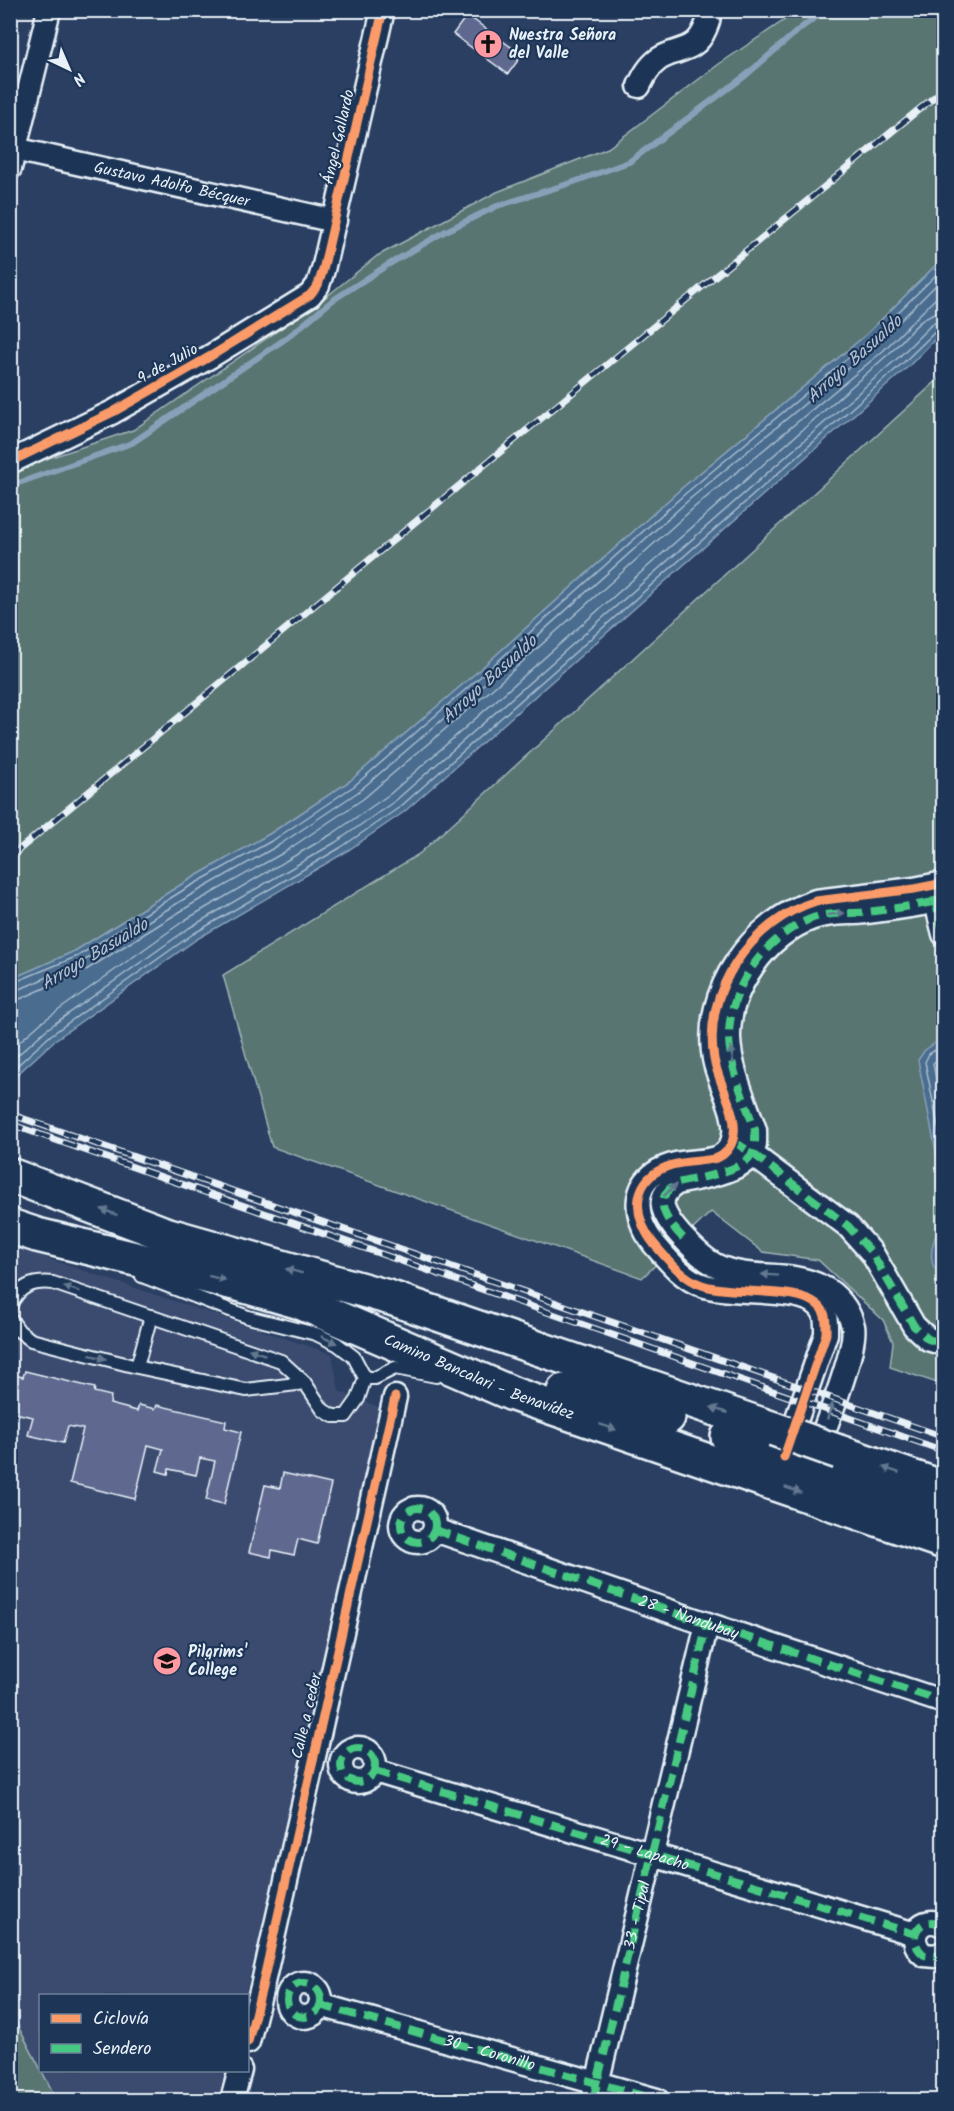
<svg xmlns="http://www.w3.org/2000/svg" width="954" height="2111" font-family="Kalam,sans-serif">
  <rect width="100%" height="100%" fill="#2a3f62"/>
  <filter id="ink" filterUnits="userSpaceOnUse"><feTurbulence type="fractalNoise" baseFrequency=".0167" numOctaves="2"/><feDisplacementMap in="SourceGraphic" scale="12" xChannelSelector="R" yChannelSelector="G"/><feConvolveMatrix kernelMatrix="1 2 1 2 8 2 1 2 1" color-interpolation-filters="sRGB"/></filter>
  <g filter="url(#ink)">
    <!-- built -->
    <path fill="#3a4b70" d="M10 1246 332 1354 339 1391 381 1408 375 1446 245 1995 40 1996V2070L10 2013Z
      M41 2070H226V2071L219 2100H57Z"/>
    <!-- green -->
    <path fill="#597572" stroke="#a0b3b5" stroke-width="1.5" d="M798 11H943V258L867 334 682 488 476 673 350 781 271 833 182 884 75 951 11 979 10 471 133 430 321 301 377 256 497 192 608 148 719 64Z
      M943 375V1385L890 1367 893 1342 883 1320 818 1260 763 1252 711 1212 642 1278 272 1147 223 975 419 854Z
      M11 2013 57 2100H11Z"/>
    <!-- water -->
    <path fill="#486c8f" stroke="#88a1b9" stroke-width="1.5" d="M943 258V331L909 366 404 812 344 853 197 939 55 1040 11 1080V979L75 951 182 884 271 833 350 781 476 673 682 488 867 334Z
      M943 1038V1170L937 1157 918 1060 925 1050Z
      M943 1220V1272L934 1268C927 1252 936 1234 943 1220Z"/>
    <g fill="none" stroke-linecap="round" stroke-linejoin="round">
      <!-- shore -->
      <path stroke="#a8bcce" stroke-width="1.5" d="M10 984 78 956 185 889 275 839 354 786 480 677 686 493 871 339 944 267
        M10 991 18 990 82 962 189 896 279 845 358 792 485 683 691 498 877 344 944 277
        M10 1000 20 999 86 970 194 903 283 853 363 799 491 690 697 505 883 351 944 290
        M944 1045 929 1054 925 1062 944 1156
        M10 1050 42 1022 185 920 332 834 390 794 893 350C907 336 923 312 944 311
        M944 1054 933 1063 944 1121
        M10 1062 47 1029 189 928 336 842 395 801 899 357 932 324 944 320
        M10 1072 51 1035 193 934 340 848 400 807 904 362 937 330 944 328"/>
      <!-- stream -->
      <path stroke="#88a1b9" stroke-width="6" d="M10 486 132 443 288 337 333 300 386 266 444 232 497 206 571 183 629 162 745 76 802 27 826 10"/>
    </g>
    <!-- building -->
    <path fill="#5e678f" stroke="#e8f1f8" stroke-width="1.5" d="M467 15 522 55 508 74 453 34Z
      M25 1371 95 1388 94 1392 111 1396 110 1404 137 1411 139 1405 155 1409 157 1405 226 1421 225 1428 241 1432 224 1504 206 1500 215 1461 200 1458 196 1475 169 1469 168 1474 157 1471 163 1449 148 1445 135 1499 70 1483 83 1429 68 1426 63 1443 28 1435 33 1417 15 1413 10 1434V1374L23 1377Z
      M283 1473 331 1484 317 1544 298 1539 294 1555 272 1550 271 1557 249 1552 265 1485 280 1488Z"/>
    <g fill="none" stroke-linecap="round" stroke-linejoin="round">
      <!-- service casing -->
      <g stroke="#e8f1f8" stroke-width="16">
        <path id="service" d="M142 1276 248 1317 316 1334 337 1344 354 1357 365 1378
          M10 1306C19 1286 32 1281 53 1283L281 1361 305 1383 323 1410 333 1416H346L358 1399 365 1378
          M10 1318 19 1331 31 1340 137 1367 246 1390 305 1383
          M137 1367 151 1316
          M365 1378H375L395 1368 436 1376"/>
      </g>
      <!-- minor casing -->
      <g stroke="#e8f1f8" stroke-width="27">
        <g id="minor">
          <path d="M639 86C644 76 649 66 659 59 676 48 695 53 705 29 708 22 710 17 709 10"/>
          <path id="s1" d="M10 148 335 221"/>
          <path d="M10 168 49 10"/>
          <path d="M10 462 113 412 211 356 310 295 318 285 323 270 383 10"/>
          <path d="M932 887 944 934"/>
          <path d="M741 1146 848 1226 872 1253 914 1326 928 1339 944 1344"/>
          <path d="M787 1447 826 1334C826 1325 827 1315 821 1308 803 1285 732 1296 702 1285 683 1279 667 1259 654 1244 631 1215 631 1177 672 1165 686 1161 703 1162 717 1158 727 1154 733 1144 734 1134 737 1111 718 1082 714 1059 702 991 752 921 816 901L914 889 944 883"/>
          <path d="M814 1457C824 1430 858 1348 853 1326 849 1310 837 1294 822 1287 789 1269 749 1282 715 1265 704 1259 696 1251 687 1242 678 1233 670 1224 665 1213 659 1200 665 1190 677 1183 697 1178 740 1173 752 1154 756 1147 755 1138 755 1130 745 1101 730 1069 729 1038 728 988 766 935 813 918 831 912 849 914 867 912 892 909 919 905 944 900"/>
          <circle cx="418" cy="1525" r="17"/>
          <path d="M435 1530 707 1624 944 1702"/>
          <circle cx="358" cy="1765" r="17"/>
          <path d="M375 1771 915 1934"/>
          <path d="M944 1926C922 1912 903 1938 924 1955L936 1956 944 1952"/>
          <circle cx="304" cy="2000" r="17"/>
          <path d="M320 2005 657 2100"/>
          <path d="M248 2042 262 1987 395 1397"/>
          <path d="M232 2100 240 2070"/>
          <path d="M593 2100 707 1624"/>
        </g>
      </g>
      <!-- secondary casing -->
      <g stroke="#e8f1f8" stroke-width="38">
        <g id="secondary">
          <path d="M10 1175 165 1234 391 1298 774 1429"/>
          <path id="s2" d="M10 1226 37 1235 238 1284 300 1302 513 1394 944 1542"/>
          <path d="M564 1391 668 1417"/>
          <path d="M728 1437 944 1514"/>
          <path d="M839 1452 944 1488"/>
        </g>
      </g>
      <!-- service -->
      <use href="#service" stroke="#1d3557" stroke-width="12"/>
      <!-- minor -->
      <use href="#minor" stroke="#1d3557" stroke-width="22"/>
      <!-- secondary -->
      <use href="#secondary" stroke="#1d3557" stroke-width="33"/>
      <!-- rail casing -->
      <g stroke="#e8f1f8" stroke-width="7">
        <path id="rail" d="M10 857 489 461 944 89
          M10 1114 944 1437
          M10 1124 944 1451"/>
      </g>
      <!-- rail -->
      <use href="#rail" stroke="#1d3557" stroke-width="4.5" stroke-dasharray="14" stroke-linecap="butt"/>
      <!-- secondary-bridge casing -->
      <g stroke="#e8f1f8" stroke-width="38" stroke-linecap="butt">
        <path id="secondary-bridge" d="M774 1429 839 1452"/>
      </g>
      <!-- secondary-bridge -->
      <use href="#secondary-bridge" stroke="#1d3557" stroke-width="33"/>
      <!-- quiet -->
      <g stroke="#46c982" stroke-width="8" stroke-dasharray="15 8" stroke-linecap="butt">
        <path d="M934 897 944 934"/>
        <path d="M733 1141 752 1153 848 1226 872 1253 914 1326 928 1339 944 1344"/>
        <path d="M683 1238C667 1221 650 1200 677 1183 697 1178 740 1173 752 1154 756 1147 755 1138 755 1130 745 1101 730 1069 729 1038 728 988 766 935 813 918 831 912 849 914 867 912 892 909 919 905 944 900"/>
        <circle cx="418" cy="1525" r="17"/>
        <path id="s3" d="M435 1530 707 1624 944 1702"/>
        <circle cx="358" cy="1765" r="17"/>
        <path id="s4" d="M375 1771 915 1934"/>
        <path d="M944 1926C922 1912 903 1938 924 1955L936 1956 944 1952"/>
        <circle cx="304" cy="2000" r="17"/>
        <path id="s5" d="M320 2005 657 2100"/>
        <path id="s6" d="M593 2100 707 1624"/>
      </g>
      <!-- cycleway casing -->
      <g stroke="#1d3557" stroke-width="13">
        <path id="cycleway" d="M10 462 113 412 211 356 310 295 318 285 323 270 383 10
          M784 1457 826 1334C826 1325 827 1315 821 1308 803 1285 732 1296 702 1285 683 1279 667 1259 654 1244 631 1215 631 1177 672 1165 686 1161 703 1162 717 1158 727 1154 733 1144 734 1134 737 1111 718 1082 714 1059 702 991 752 921 816 901L914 889 944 883
          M248 2042 262 1987 395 1397"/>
      </g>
      <!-- cycleway -->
      <use href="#cycleway" stroke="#fa9b69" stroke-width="9"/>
    </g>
    <!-- one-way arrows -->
    <defs><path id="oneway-solid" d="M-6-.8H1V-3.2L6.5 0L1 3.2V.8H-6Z" transform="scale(1.5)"/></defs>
    <g fill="#64778f">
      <use href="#oneway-solid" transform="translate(836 914) rotate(-6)"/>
      <use href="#oneway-solid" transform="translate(732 1055) rotate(-98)"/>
      <use href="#oneway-solid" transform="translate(670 1190) rotate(-44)"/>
      <use href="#oneway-solid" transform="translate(109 1212) rotate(-159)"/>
      <use href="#oneway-solid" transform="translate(294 1271) rotate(-165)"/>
      <use href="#oneway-solid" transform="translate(770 1275) rotate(-176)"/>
      <use href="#oneway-solid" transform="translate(217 1278) rotate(14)"/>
      <use href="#oneway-solid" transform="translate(72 1289) rotate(-161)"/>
      <use href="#oneway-solid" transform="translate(329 1340) rotate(25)"/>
      <use href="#oneway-solid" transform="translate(257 1352) rotate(-161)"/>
      <use href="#oneway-solid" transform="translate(98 1357) rotate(14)"/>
      <use href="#oneway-solid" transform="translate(719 1410) rotate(-161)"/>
      <use href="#oneway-solid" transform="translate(830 1411) rotate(-71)"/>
      <use href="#oneway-solid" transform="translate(608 1427) rotate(19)"/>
      <use href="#oneway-solid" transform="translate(891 1470) rotate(-161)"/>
      <use href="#oneway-solid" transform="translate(793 1490) rotate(19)"/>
    </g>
  </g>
  <!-- icons -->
  <defs>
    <g id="church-disc" transform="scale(1.5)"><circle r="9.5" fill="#ff9aa2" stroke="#1d3557"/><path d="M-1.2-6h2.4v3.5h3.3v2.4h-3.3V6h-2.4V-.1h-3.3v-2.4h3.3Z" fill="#111"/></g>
    <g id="school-disc" transform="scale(1.5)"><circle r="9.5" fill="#ff9aa2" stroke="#1d3557"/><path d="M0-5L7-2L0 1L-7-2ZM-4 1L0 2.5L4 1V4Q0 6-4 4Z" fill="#111"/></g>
  </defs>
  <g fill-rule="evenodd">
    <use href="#church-disc" x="488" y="44"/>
    <use href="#school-disc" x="167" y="1661"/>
  </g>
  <g text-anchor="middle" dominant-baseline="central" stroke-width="4.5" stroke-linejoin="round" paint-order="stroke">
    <!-- poi labels -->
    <g font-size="16" font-weight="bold" fill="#e8f1f8" stroke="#1d3557" text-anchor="start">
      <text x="509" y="35">Nuestra Señora<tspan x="509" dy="18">del Valle</tspan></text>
      <text x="188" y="1652">Pilgrims'<tspan x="188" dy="18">College</tspan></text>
    </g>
    <!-- street labels -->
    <g font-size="16" fill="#e8f1f8" stroke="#1d3557">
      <text transform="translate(339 137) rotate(-77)">Ángel Gallardo</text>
      <text stroke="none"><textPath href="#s1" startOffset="166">Gustavo Adolfo Bécquer</textPath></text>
      <text transform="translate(168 364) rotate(-29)">9 de Julio</text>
      <text stroke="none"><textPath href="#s2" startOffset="494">Camino Bancalari - Benavídez</textPath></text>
      <text stroke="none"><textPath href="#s3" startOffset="268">28 - Ñandubay</textPath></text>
      <text transform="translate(307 1716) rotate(-77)">Calle a ceder</text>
      <text stroke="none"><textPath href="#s4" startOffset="282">29 - Lapacho</textPath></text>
      <text stroke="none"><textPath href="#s6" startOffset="190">33 - Tipal</textPath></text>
      <text stroke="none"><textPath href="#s5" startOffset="176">30 - Coronillo</textPath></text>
    </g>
    <!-- water labels -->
    <g font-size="18" font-style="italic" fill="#b0c2d3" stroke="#1d3557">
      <text transform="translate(855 360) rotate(-42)">Arroyo Basualdo</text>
      <text transform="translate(490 680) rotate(-42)">Arroyo Basualdo</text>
      <text transform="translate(95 955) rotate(-31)">Arroyo Basualdo</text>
    </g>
  </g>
  <!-- margin -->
  <rect width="954" height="2111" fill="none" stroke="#1d3557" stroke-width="36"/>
  <rect x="18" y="18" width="918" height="2075" fill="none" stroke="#e8f1f8" stroke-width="2" filter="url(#ink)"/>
  <!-- legend -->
  <rect x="39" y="1994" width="210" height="78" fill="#1d3557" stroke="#6e8097" stroke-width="1.5"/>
  <rect x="51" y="2014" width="30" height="9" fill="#fa9b69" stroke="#6e8097" stroke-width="1.5"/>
  <text x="93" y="2024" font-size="18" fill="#e8f1f8">Ciclovía</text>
  <rect x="51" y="2044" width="30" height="9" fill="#46c982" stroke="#6e8097" stroke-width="1.5"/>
  <text x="93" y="2054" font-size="18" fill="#e8f1f8">Sendero</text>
  <!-- north arrow -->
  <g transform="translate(69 69) rotate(136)" stroke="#1d3557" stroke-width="4.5" paint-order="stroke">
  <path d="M0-4.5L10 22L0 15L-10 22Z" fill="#e8f1f8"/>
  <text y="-9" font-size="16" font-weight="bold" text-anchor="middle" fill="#e8f1f8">N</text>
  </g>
</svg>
